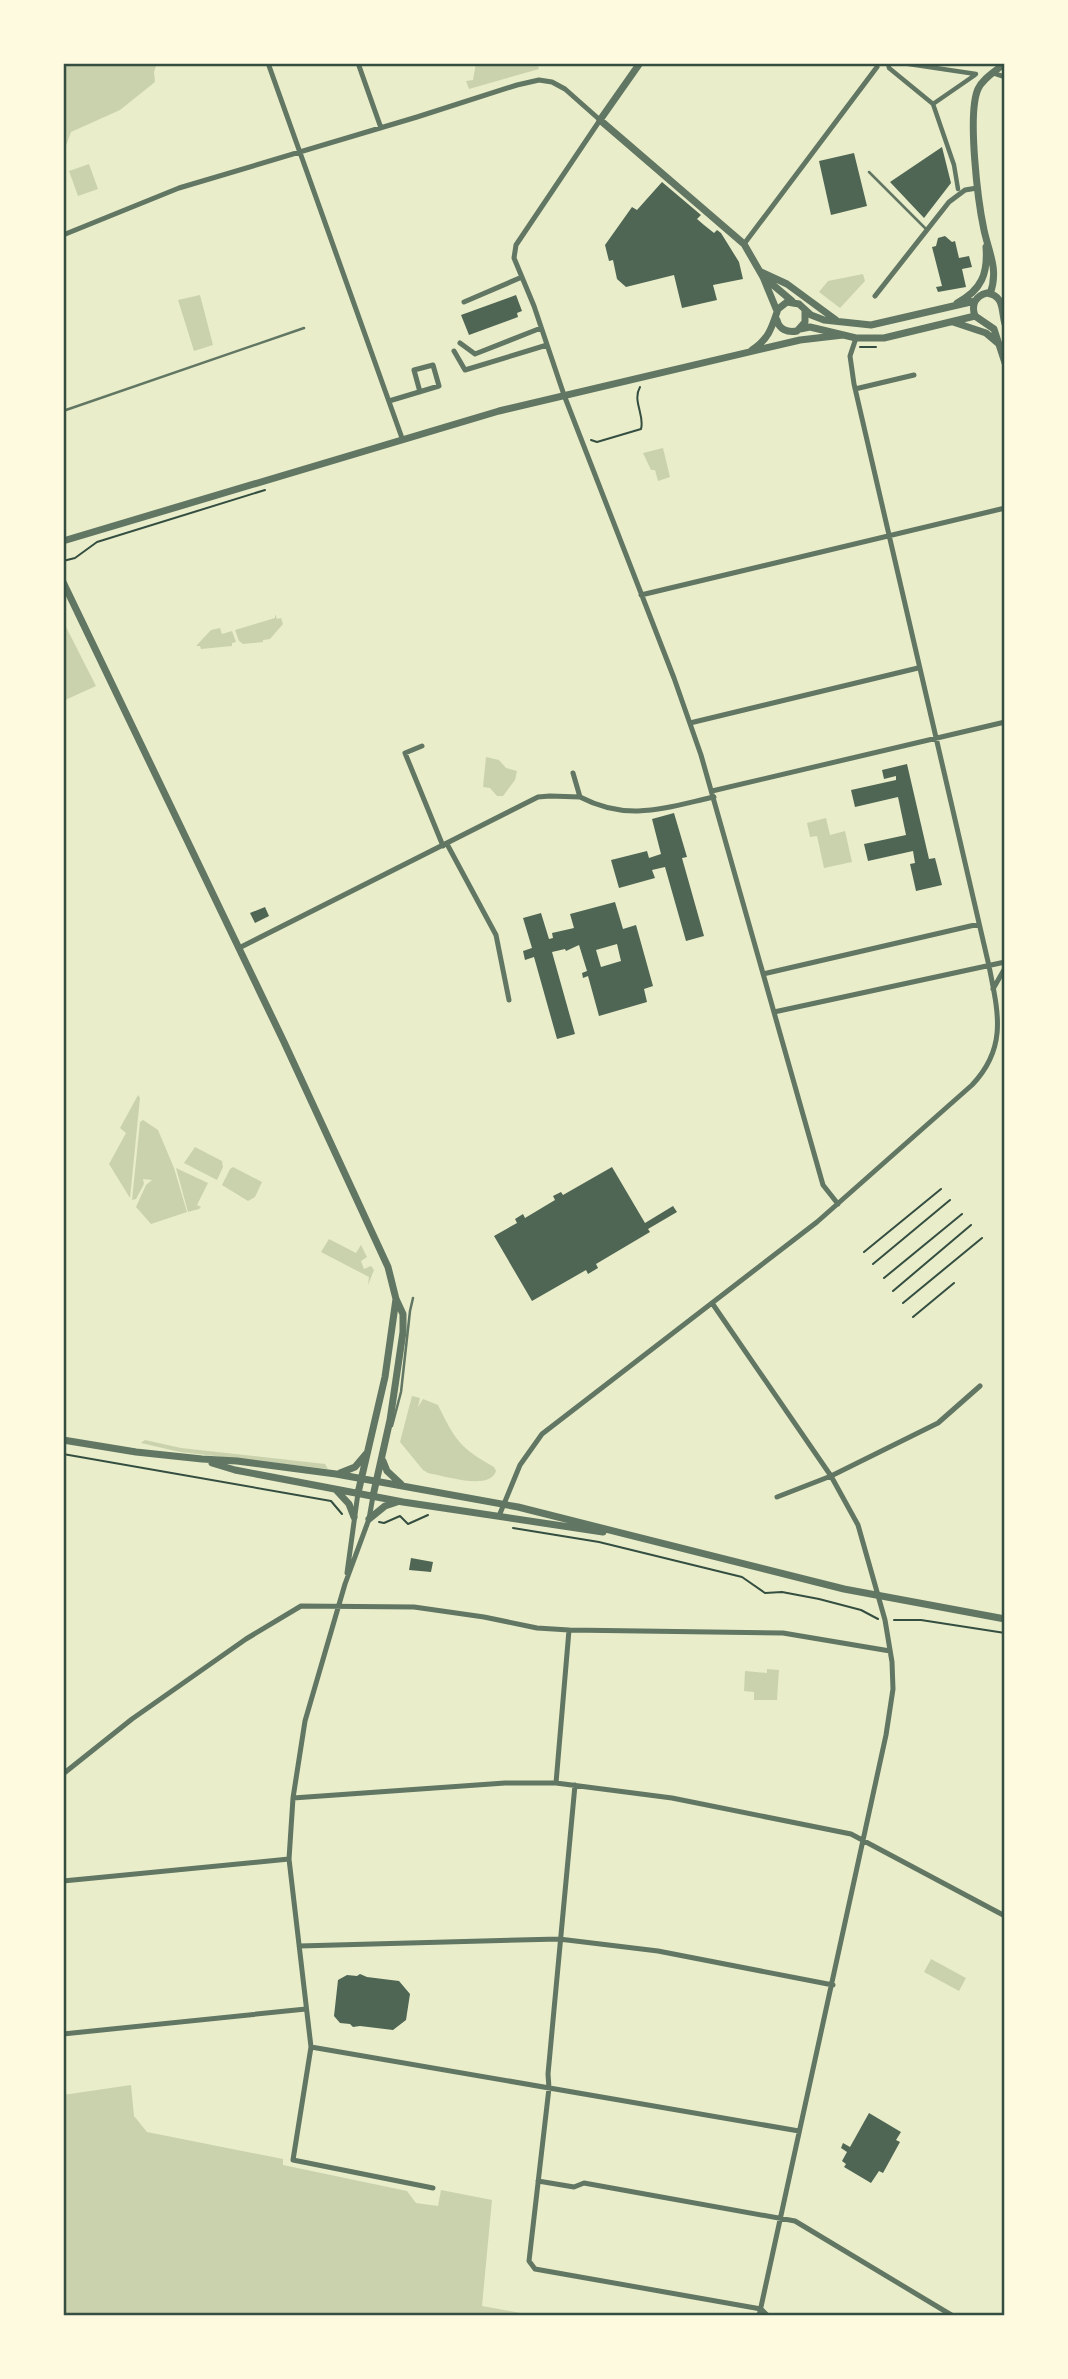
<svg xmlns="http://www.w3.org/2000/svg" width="1068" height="2379" font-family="Arial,sans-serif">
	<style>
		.green { fill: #cad2ad }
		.building { fill: #4f6655; fill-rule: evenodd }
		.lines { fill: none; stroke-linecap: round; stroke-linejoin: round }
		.path { stroke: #344e41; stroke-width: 2 }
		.service { stroke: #617663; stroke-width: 2.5 }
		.pedestrian { stroke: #617663; stroke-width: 4.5 }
		.minor { stroke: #617663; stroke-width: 5 }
		.tertiary { stroke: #617663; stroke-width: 7 }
		.neatline { fill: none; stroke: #344e41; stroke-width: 2.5 }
	</style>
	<rect width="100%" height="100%" fill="#e9edc9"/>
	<path class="green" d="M63,63H157L154,72L155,82L120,110L71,132L63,154Z
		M476,63H537L539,69L469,89L466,81L473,80Z
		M89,164L98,189L78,196L69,171Z
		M863,274L865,281L840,308L819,292L828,281Z
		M200,295L213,345L194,351L178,300Z
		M663,448L670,477L658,481L655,470H651L643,453Z
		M275,614L277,619L281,618L283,624L270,639L263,640V642L243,644L239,641L235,630L275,618Z
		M63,621L96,686L63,701Z
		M220,628L222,634L232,631L236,642L232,643V646L201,649L200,646H196L211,630Z
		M486,757L499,760L506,768L517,771L515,780L503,796H497L490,788L483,787Z
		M826,818L830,835L845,831L852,862L824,868L817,836L810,837L807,823Z
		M138,1095L140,1098L130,1198L109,1164L126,1133L120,1128Z
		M143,1120L158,1130L174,1168L187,1212L151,1224L136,1207L146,1185L152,1180L143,1179L144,1184L136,1199L132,1200L140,1122Z
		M195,1147L222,1161L223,1167L217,1180L184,1163Z
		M233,1167L262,1182L255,1197L248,1201L222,1185L230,1169Z
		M176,1168L208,1183L197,1205L201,1207L199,1209L188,1212Z
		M329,1239L356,1253L361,1245L367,1257L361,1261L364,1269L371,1266L374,1270L368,1285L369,1277L321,1252Z
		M412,1396L420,1398L418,1407L423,1399L438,1405C455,1440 460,1448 494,1467L496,1471C490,1491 445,1476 428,1473L423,1470L400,1442Z
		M145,1440L181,1448L325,1464L328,1469L180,1452L141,1443Z
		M767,1669L779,1670L777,1700H754V1692L744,1691L745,1671L767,1673Z
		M931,1959L966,1978L959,1991L924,1972Z
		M131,2085L134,2116L147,2132L283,2159V2165L407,2191L416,2203L438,2206L441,2190L492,2200L482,2306L537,2316H63V2095Z"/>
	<path class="building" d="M942,147L951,183L924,218L890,182Z
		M854,153L867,206L831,215L819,161Z
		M662,182L701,215L697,219L704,225L714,233L717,230L721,233L739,262L743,279L713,285L717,300L682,308L674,275L626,287L617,279L613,260L609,261L605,245L632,207L637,210Z
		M945,236L952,242L955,241L959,258L969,256L972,267L962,269L966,287L938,292L936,287L942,286L932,247L936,246L938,238Z
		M516,295L522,311L517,313L518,317L469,335L461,315Z
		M907,764L929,859L935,858L942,885L916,891L910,864L915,863L913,851L868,861L864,844L906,835L898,797L855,807L851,790L896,780V776L884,779L882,770Z
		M674,813L687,857L682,858L704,936L686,941L665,867L652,870L655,878L619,888L611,860L647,851L649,858L661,854L652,819Z
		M615,902L623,929L636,925L653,986L644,989L647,1002L599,1016L588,976L583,978L582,973L587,971L579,945L566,951L565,949L552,952L575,1034L557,1039L534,957L525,960L523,951L532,948L523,918L541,913L549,939L553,938L552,933L574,928L570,914ZM617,944L621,961L601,967L596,950Z
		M265,907L269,916L255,923L250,913Z
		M612,1167L645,1223L673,1206L677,1212L648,1229L650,1232L596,1264L598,1268L588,1274L586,1270L532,1301L494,1236L517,1223L515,1219L523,1214L525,1218L555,1200L553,1196L561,1192L563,1195Z
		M411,1558L433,1562L431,1572L409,1570Z
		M360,1974L367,1977L399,1981L410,1994L406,2020L393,2030L360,2026L353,2027L350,2024L340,2023L334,2016L338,1980L347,1975L357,1976Z
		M869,2113L901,2132L896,2140L900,2142L883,2173L879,2171L871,2183L844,2167L846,2164L842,2161L847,2152L841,2148L843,2143L850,2147Z"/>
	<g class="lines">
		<path class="path" d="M860,347H876
			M591,440L597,442L641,429C645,415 632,401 640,387
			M63,561L75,558L97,542L265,490
			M864,1252L941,1189
			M873,1264L950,1200
			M884,1278L962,1214
			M893,1291L971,1225
			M903,1303L982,1238
			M913,1317L954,1283
			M63,1454L331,1501L342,1514
			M379,1522L384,1523L400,1516L408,1524L428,1515
			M513,1528L599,1542L742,1577L765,1593L782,1592L819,1599L861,1610L878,1619
			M894,1620H921L1005,1633"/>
		<path class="service" d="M869,172L926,229
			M63,411L304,328
			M392,1426L401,1392L410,1311L413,1298"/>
		<path class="pedestrian" d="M888,63L889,68L933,104L954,165L958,189
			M902,63L976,74
			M933,104L975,75"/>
		<path class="minor" d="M268,63L402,438
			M358,63L381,128
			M993,73L1005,77
			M63,235L179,188L417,117L517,85L539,80L552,82L565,89L600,120L516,245L514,258L534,306L564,395L674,678L701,755L823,1185L838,1204
			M744,244L877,67
			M875,296L949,202L965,190L977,188
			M464,302L522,277
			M460,343L475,354L541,328
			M454,351L465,370L547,345
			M855,389L914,375
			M389,401L439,386L433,365L414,370L420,392
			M641,595L1005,508
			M690,723L918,668
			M422,746L405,753L443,846
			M712,791L1005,722
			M580,797C628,822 664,808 714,797
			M447,844L496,935L509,1000
			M239,948L538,797L550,796L580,797L573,773
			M763,974L979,924
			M993,989L1005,968
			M774,1012L1005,962
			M712,1303L831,1476L858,1525L885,1620L892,1662L893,1689L886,1735L759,2316
			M373,1496L369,1519L345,1584L305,1721L293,1798L289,1859L311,2047L293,2160L433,2188
			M777,1497L831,1476L938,1423L980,1386
			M499,1516L520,1465L542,1434L817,1222L972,1085C1008,1047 998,1012 989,966L854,384L850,356L856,338
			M347,1573L358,1493
			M63,1774L132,1719L246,1639L301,1606L414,1607L484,1617L537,1628L569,1630L783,1633L890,1651
			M556,1783L569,1630
			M575,1785L548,2074L549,2088L529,2261L535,2269L761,2309L768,2316
			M293,1798L505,1783H556L672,1798L851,1834L1005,1916
			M63,1881L289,1859
			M299,1946L559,1939L658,1951L833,1985
			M63,2034L306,2009
			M311,2047L799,2131
			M538,2181L574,2187L584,2183L795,2221L953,2316"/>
		<path class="tertiary" d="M640,63L600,120L744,244L763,277L777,311
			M761,272L787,284L836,320
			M766,279L792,301
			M990,294C999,270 989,253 984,230C978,202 967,114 978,89C983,78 996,71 1005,63
			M957,303C982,290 988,273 986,247
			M777,320C779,329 787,333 797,331L805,322V311
			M953,322L986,333L999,344
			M1005,324C1001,311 1005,296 987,293C975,296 971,305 975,316L994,329L1005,363
			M800,329L810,327L856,338H884L975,316
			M752,350C769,339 772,327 778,309L787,302L799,304L811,315L824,320L871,325L975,301
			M63,541L499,411L800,340L843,335
			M63,582L284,1042L388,1267L396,1299L403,1314V1332L390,1420L373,1496
			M63,1440L136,1452L202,1459L237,1461L336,1474L518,1507L844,1589L1005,1619
			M383,1461L387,1471L401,1484
			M212,1463L235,1470L403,1502L603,1532
			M340,1473L355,1467L366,1454
			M337,1491L349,1504L354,1517
			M358,1493L385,1377L396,1299
			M369,1519L385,1506L397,1502"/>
	</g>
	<rect width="1068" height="2379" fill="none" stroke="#fefae0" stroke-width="130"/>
	<rect x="65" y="65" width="938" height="2249" class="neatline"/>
</svg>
